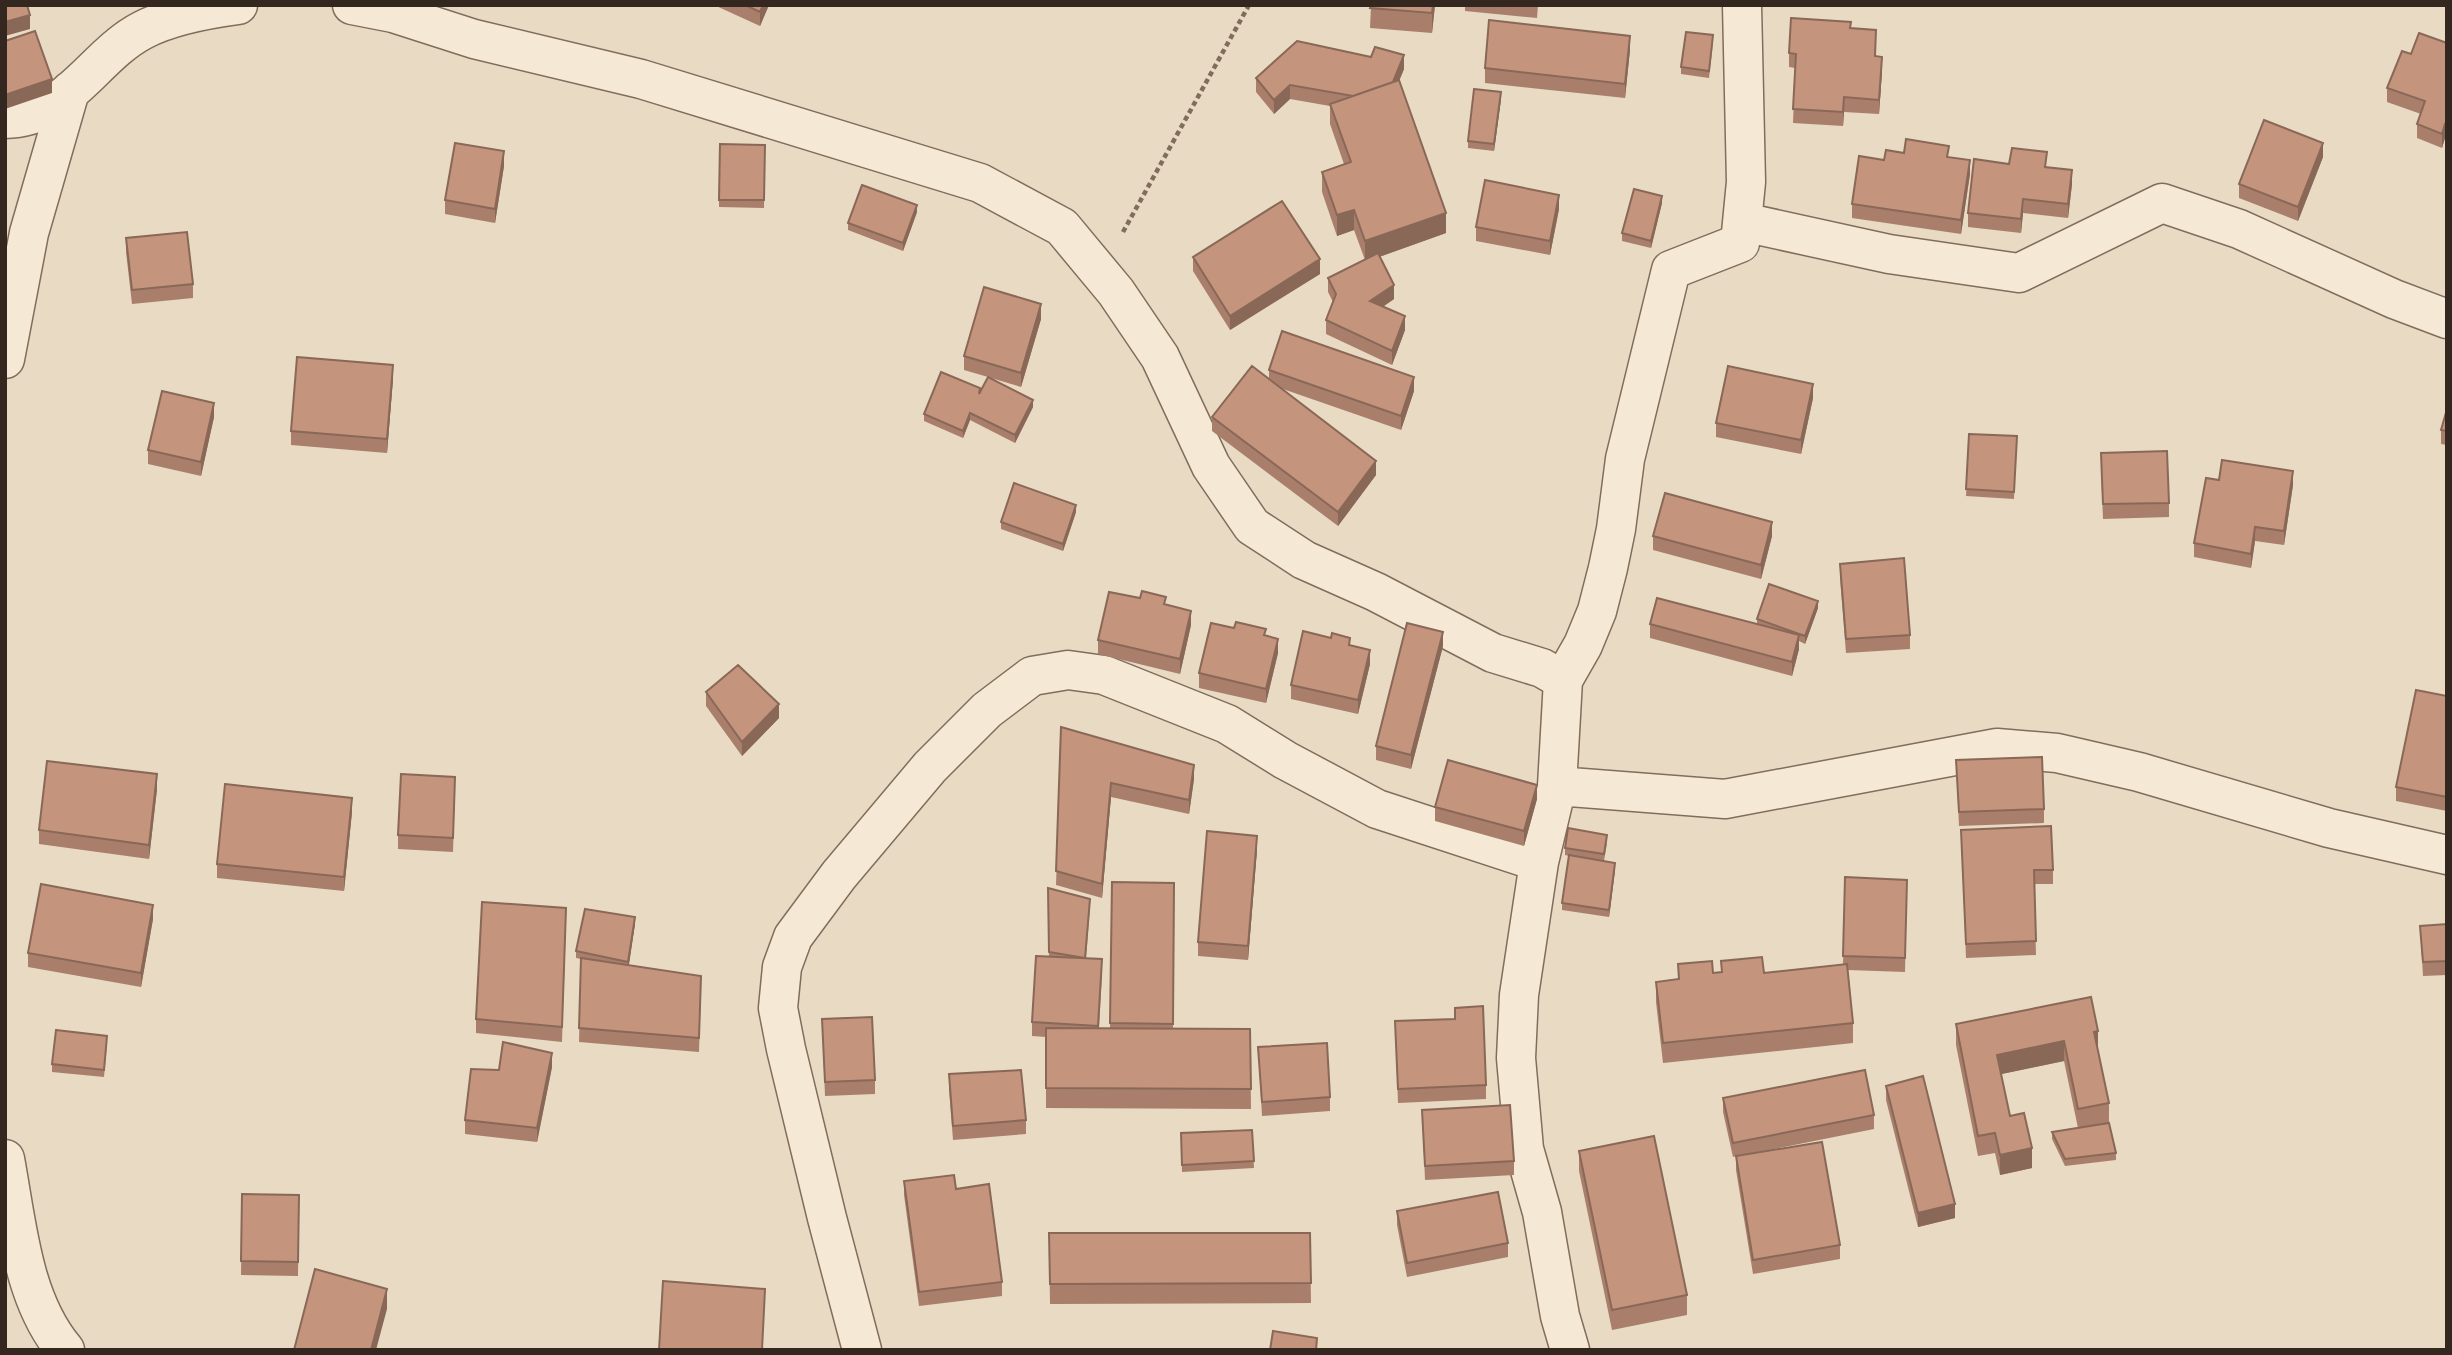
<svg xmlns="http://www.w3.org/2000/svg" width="2452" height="1355" font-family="Merriweather,serif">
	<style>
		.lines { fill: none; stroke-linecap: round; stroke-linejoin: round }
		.minor-casing { stroke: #826c5c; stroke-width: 41 }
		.path { stroke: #826c5c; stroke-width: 4.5; stroke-dasharray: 5 3.5; stroke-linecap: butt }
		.minor { stroke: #f5e9d6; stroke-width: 38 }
		.wall { fill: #a97f6c }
		.shaded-wall { fill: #896858 }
		.building { fill: #c4947d; stroke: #896858; stroke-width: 2 }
	</style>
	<rect width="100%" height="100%" fill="#e9dac4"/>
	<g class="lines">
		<g class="minor-casing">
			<path id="minor" d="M352,5L393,13L474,39L641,79L980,183L1062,227L1116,292L1160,357L1211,466L1252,526L1304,560L1376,592L1493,653L1542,668L1563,680
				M5,119C67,119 94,55 143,30C170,16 208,9 238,5
				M1743,222L1889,254L2019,273L2162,203L2239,229L2394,299L2447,319
				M5,359L29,233L70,91
				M1557,786L1725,799L1997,748L2057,753L2139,772L2329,828L2447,855
				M5,1159C17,1223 22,1299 65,1350
				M862,1350L827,1218L786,1049L778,1008L782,967L793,937L839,875L930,767L987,710L1032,676L1068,670L1104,675L1227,724L1285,760L1377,809L1539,862
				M1570,1350L1560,1316L1542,1212L1524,1149L1516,1058L1519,995L1539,862L1557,786L1563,680L1583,645L1597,611L1608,568L1616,529L1625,459L1671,270L1740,243L1746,182L1742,5"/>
		</g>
		<path class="path" d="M1123,232L1249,5"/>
		<use href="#minor" class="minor"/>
	</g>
	<path class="wall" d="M714,5H769L760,26Z
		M1371,5H1435L1432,33L1370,28Z
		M1465,5H1538L1537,18L1465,11Z
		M1713,42L1709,78L1681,74V67Z
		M2447,43V138H2445L2442,148L2417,138V124L2421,114L2387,102V88L2411,54Z
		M1876,44V56L1882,71L1879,114L1844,112L1843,126L1793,123L1795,68L1789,67V53Z
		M1630,50L1625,98L1485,83V68Z
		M1404,69L1399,81L1446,233L1379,257L1394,299L1383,307L1405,330L1392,365L1326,334V320L1333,302L1328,292V278L1365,260L1354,230L1337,236L1322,192V172L1344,164L1330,124V106L1290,99L1274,114L1256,92V78Z
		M1501,99L1494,151L1468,148V141Z
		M765,145L764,208L719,207V200Z
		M1904,153L1949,157L1970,174L1961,234L1852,218V204L1884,160Z
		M2323,157L2298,221L2239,198V184Z
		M2009,164L2047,167L2072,184L2068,218L2023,213L2021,233L1968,227V213Z
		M504,166L495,223L445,214V200Z
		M1662,203L1651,248L1622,241V233Z
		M1559,209L1550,255L1476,241V227Z
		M917,212L903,251L848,230V223Z
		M126,238L193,284V298L132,304L126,252Z
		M1193,257L1320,274L1230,330L1193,271Z
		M1041,319L1021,387L991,378L1033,407L1015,443L970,420L963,438L924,421V414L980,392L988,377L964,370V356Z
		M1269,370L1414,391L1401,430L1280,388L1376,475L1338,526L1212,431V417L1269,379Z
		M393,379L387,453L291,445V431Z
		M1813,398L1801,454L1716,437V423Z
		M2447,409V445L2441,444V430Z
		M214,417L201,476L148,464V450Z
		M1969,434L2017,436L2014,499L1966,496Z
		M2101,467L2169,503V517L2103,519Z
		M2219,480L2293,485L2284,545L2255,541L2251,568L2194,557V543Z
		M1076,512L1063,551L1001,529V522Z
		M1653,536H1772L1761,579L1653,550Z
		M1840,564L1910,635V649L1846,653L1840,578Z
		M1166,605L1191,625L1180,674L1098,654V640Z
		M1818,608L1805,644L1799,641V649L1792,676L1650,638V624H1757V619Z
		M1266,636L1278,653L1266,703L1199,688V673Z
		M1350,645L1370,664L1358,714L1291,699V685Z
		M1443,646L1411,769L1376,760V746Z
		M706,692L779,718L742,756L706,706Z
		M2447,696V811L2396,801V787Z
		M1061,727L1194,779L1189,814L1111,797L1102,898L1056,885Z
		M1956,760L2044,809V823L1959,826Z
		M157,789L149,859L39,844V830Z
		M455,791L453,852L398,849V835Z
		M1537,799L1524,846L1435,821V807Z
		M352,812L344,891L217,878V864Z
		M1961,830L2053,870V884H2034L2036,955L1966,958Z
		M1607,843L1604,861L1615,870L1609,917L1562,910V903L1569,856L1565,855V848Z
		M1257,850L1248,960L1198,956V942Z
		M1845,877L1907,880L1905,972L1848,970L1853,1023V1043L1663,1063L1656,1002V982L1678,979V964L1713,973L1721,972V961L1764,973L1843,965Z
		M1112,882L1174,883L1173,1029H1250L1251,1109L1046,1108V1037L1032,1036V1022L1049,957L1048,888L1090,906L1086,959L1102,973L1099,1029H1110Z
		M153,919L141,987L28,967V953Z
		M566,922L562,1042L476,1033V1019Z
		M635,924L629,965L701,990L699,1052L579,1042L581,959L576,958V951Z
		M2447,924V975L2423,976L2420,926Z
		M2091,997L2098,1051L2109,1103V1123L2116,1153V1160L2065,1166L2052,1139V1132L2078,1128L2064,1061L2001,1074L2010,1116L2032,1168L2000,1175L1995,1153L1978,1156L1956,1045V1024Z
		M822,1019L875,1080V1094L825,1096Z
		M1395,1021L1486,1085V1099L1398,1103Z
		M107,1044L104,1077L52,1072V1064Z
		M1258,1047L1330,1097V1111L1262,1116Z
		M552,1067L537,1142L465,1134V1120Z
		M949,1074L1026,1120V1134L953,1140L949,1089Z
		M1886,1086L1955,1218L1918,1227L1886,1100Z
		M1723,1098L1874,1115V1129L1744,1155L1840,1245V1259L1753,1274L1736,1170V1156L1733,1157L1723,1112Z
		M1422,1110L1514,1161V1175L1425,1180Z
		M1252,1130L1254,1168L1182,1172L1181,1133Z
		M1579,1151L1687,1295V1315L1612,1330L1579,1171Z
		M904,1181L956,1189L1002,1282V1296L919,1306L904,1195Z
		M242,1194L299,1195L298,1276L241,1275Z
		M1397,1211L1508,1243V1257L1407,1277L1397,1225Z
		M1049,1233H1310L1311,1303L1050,1304Z"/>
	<path class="shaded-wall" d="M763,5H769L760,26V12Z
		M1433,5H1435L1432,33V13Z
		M30,15V29L5,36V22Z
		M1630,36V50L1625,98V84Z
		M1404,55V69L1392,98L1355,110Z
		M1882,57V71L1879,114V100Z
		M52,79V93L5,109V95Z
		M1290,85V99L1274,114V100Z
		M1501,92V99L1494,151V144Z
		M1844,97V112L1843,126V112Z
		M2445,124V138L2442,148V134Z
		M2323,143V157L2298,221V207Z
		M504,151V166L495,223V209Z
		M1970,160V174L1961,234V220Z
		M2072,170V184L2068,218V204Z
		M1559,195V209L1550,255V241Z
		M1662,196V203L1651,248V241Z
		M2023,199V213L2021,233V219Z
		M917,205V212L903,251V243Z
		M1354,210V230L1337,236V215Z
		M1446,213V233L1365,262V241Z
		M1320,259V274L1230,330V316Z
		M1394,285V299L1370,315V301Z
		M1041,304V319L1021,387V373Z
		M1405,316V330L1392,365V351Z
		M393,365V379L387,453V439Z
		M1414,377V391L1401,430V416Z
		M1813,384V398L1801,454V440Z
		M1033,400V407L1015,443V435Z
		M214,403V417L201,476V462Z
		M970,413V420L963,438V431Z
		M1376,461V475L1338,526V512Z
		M2293,471V485L2284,545V531Z
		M1076,505V512L1063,551V544Z
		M1772,522V536L1761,579V565Z
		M2255,527V541L2251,568V554Z
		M1818,601V608L1805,644V636Z
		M1191,611V625L1180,674V659Z
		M1443,632V646L1411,769V755Z
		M1799,635V649L1792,676V662Z
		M1278,639V653L1266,703V689Z
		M1370,650V664L1358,714V700Z
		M779,704V718L742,756V742Z
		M1194,765V779L1189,814V800Z
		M157,774V789L149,859V845Z
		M1111,783V797L1102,898V884Z
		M1537,785V799L1524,846V831Z
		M352,798V812L344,891V877Z
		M1257,836V850L1248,960V946Z
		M1615,863V870L1609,917V910Z
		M153,905V919L141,987V973Z
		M635,917V924L628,969V962Z
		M2098,1031V1051L2094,1032Z
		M2064,1041V1061L1997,1075V1055Z
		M552,1053V1067L537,1142V1128Z
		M2032,1148V1168L2000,1175V1155Z
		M1955,1204V1218L1918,1227V1213Z
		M387,1289V1309L376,1350H371Z"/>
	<path class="building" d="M5,5H27L30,15L5,22Z
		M745,5H763L760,12Z
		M1371,5H1433L1432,13L1370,8Z
		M1791,18L1851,22L1850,28L1876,30L1875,56L1882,57L1879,100L1844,97L1843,112L1793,109L1796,54L1789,53Z
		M1489,20L1630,36L1625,84L1485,68Z
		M35,31L52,79L5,95V41Z
		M1686,32L1713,35L1709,71L1681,67Z
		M2419,33L2447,43V124H2445L2442,134L2417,124L2425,101L2387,88L2402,51L2411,54Z
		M1297,41L1371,57L1375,47L1404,55L1393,82L1353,96L1290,85L1274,100L1256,78Z
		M1399,80L1446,213L1365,241L1354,210L1337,215L1322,172L1351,162L1330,104Z
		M1474,89L1501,92L1494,144L1468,141Z
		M2264,120L2323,143L2298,207L2239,184Z
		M1906,139L1949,146L1947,157L1970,160L1961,220L1852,204L1859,156L1884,160L1886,150L1904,153Z
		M455,143L504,151L495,209L445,200Z
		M720,144L765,145L764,200H719Z
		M2012,148L2047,152L2045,167L2072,170L2068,204L2023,199L2021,219L1968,213L1974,159L2009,164Z
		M1485,180L1559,195L1550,241L1476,227Z
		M862,185L917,205L903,243L848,223Z
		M1634,189L1662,196L1651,241L1622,233Z
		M1282,201L1320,259L1230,316L1193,257Z
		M187,232L193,284L132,290L126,238Z
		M1378,253L1394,285L1370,301L1405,316L1392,351L1326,320L1336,294L1328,278Z
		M984,287L1041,304L1021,373L964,356Z
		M1282,331L1414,377L1401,416L1269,370Z
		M297,357L393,365L387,439L291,431Z
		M1252,366L1376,461L1338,512L1212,417Z
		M1728,366L1813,384L1801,440L1716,423Z
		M941,372L980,388L979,394L988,377L1033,400L1015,435L970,413L963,431L924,414Z
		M162,391L214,403L201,462L148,450Z
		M2447,409V431L2441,430Z
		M1969,434L2017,436L2014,492L1966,489Z
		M2167,451L2169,503L2103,504L2101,453Z
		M2222,460L2293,471L2284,531L2255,527L2251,554L2194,543L2206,478L2219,480Z
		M1014,483L1076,505L1063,544L1001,522Z
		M1665,493L1772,522L1761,565L1653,536Z
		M1904,558L1910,635L1846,639L1840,564Z
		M1769,584L1818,601L1805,636L1757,619Z
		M1142,591L1166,597L1164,604L1191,611L1180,659L1098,640L1109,592L1140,598Z
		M1657,598L1799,635L1792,662L1650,624Z
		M1236,622L1266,629L1264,635L1278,639L1266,689L1199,673L1211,623L1234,628Z
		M1407,623L1443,632L1411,755L1376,746Z
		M1303,631L1331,638L1332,633L1350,638L1349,645L1370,650L1358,700L1291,685Z
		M738,665L779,704L742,742L706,692Z
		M2416,690L2447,696V797L2396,787Z
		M1061,727L1194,765L1189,800L1111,783L1102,884L1056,871Z
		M2042,757L2044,809L1959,812L1956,760Z
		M1448,760L1537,785L1524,831L1435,807Z
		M47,761L157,774L149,845L39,830Z
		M401,774L455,777L453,838L398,835Z
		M225,784L352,798L344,877L217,864Z
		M2051,826L2053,870H2034L2036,941L1966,944L1961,830Z
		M1568,828L1607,835L1604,854L1565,848Z
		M1207,831L1257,836L1248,946L1198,942Z
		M1569,855L1615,863L1609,910L1562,903Z
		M1845,877L1907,880L1905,958L1843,956Z
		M1112,882L1174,883L1173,1024L1110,1023Z
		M41,884L153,905L141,973L28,953Z
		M1048,888L1090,899L1085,958L1049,952Z
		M482,902L566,908L562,1027L476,1019Z
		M585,909L635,917L628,962L576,951Z
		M2447,924V961L2423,962L2420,926Z
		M1036,956L1102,959L1098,1026L1032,1022Z
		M1762,957L1764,973L1847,964L1853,1023L1663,1043L1656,982L1679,979L1678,964L1712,961L1713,973L1722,972L1721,961Z
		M581,958L701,976L699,1038L579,1028Z
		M2091,997L2098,1031L2094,1032L2109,1103L2078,1109L2064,1041L1997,1055L2010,1116L2024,1113L2032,1148L2000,1155L1995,1133L1978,1136L1956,1024Z
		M1483,1006L1486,1085L1398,1089L1395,1021L1455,1019V1008Z
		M872,1017L875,1080L825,1082L822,1019Z
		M1046,1028L1250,1029L1251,1089L1046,1088Z
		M56,1030L107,1036L104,1070L52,1064Z
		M503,1042L552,1053L537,1128L465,1120L471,1069L499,1070Z
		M1327,1043L1330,1097L1262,1102L1258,1047Z
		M1021,1070L1026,1120L953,1126L949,1074Z
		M1865,1070L1874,1115L1733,1143L1723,1098Z
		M1923,1076L1955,1204L1918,1213L1886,1086Z
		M1510,1105L1514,1161L1425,1166L1422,1110Z
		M2109,1123L2116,1153L2065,1159L2052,1132Z
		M1252,1130L1254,1161L1182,1165L1181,1133Z
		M1654,1136L1687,1295L1612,1310L1579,1151Z
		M1822,1142L1840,1245L1753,1260L1736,1156Z
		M954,1175L956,1189L989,1184L1002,1282L919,1292L904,1181Z
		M1498,1192L1508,1243L1407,1263L1397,1211Z
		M242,1194L299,1195L298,1262L241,1261Z
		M1049,1233H1310L1311,1283L1050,1284Z
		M315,1269L387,1289L371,1350H294Z
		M663,1281L765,1289L762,1350H659Z
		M1273,1331L1317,1338L1316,1350H1270Z"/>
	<rect width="2452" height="1355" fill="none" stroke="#33271f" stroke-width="14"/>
</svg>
